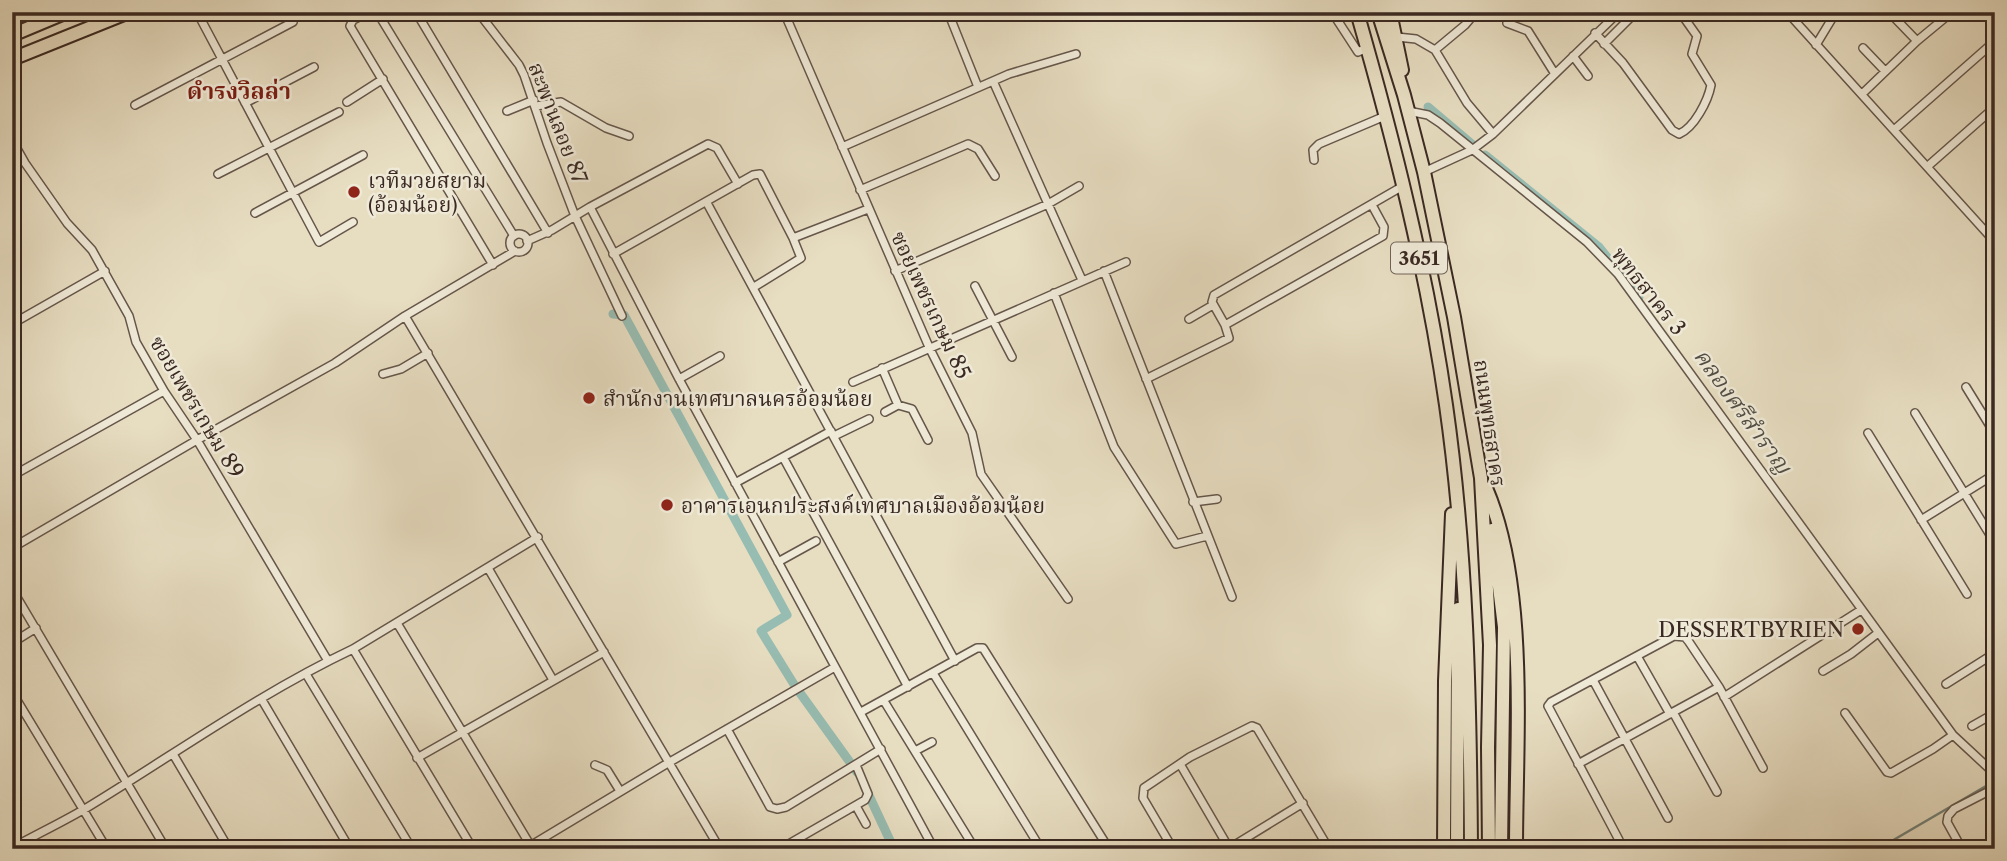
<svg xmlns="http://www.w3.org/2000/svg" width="2007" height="861" font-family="'Libre Caslon Text','Noto Serif Thai',serif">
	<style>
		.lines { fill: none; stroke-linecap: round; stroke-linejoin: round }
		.stream { stroke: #728178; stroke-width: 2.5 }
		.canal { stroke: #97bcb1; stroke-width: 9 }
		.street-casing { stroke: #65564a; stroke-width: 10 }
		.primary-casing { stroke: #3a2922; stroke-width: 16 }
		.street { stroke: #efe9d7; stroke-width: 7 }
		.primary { stroke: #e7ddc1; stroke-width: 12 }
		.poi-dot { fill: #8f2418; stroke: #efe9d7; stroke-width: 2.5 }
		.labels { text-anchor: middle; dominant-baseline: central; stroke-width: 5; stroke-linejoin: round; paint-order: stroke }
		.shield { fill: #efe9d7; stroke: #706358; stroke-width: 2 }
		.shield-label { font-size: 19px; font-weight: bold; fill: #3a2922 }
		.street-label { font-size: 21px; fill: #3a2922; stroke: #efe9d7 }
		.poi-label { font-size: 21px; fill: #3a2922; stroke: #efe9d7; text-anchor: start }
		.neighbourhood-label { font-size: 23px; font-weight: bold; fill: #7a1f14; stroke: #efe9d7 }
		.water-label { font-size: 23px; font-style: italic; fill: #514e46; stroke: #efe9d7 }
	</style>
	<rect width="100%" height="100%" fill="#e7ddc1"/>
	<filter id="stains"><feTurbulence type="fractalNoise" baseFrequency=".00286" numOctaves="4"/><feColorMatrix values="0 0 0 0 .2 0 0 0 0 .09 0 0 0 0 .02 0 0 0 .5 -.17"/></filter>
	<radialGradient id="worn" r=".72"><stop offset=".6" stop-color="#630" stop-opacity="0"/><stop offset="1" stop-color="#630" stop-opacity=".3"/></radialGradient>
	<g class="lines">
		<path class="stream" d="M1878,849L1986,786L1995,776"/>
		<path class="canal" d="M1428,107L1474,146
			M1485,155L1599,247L1639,297
			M613,314L624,315L787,615L761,631L795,686L857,772
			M865,787L894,849"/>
		<g class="street-casing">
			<path id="street" d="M29,12L35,25
				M197,12L319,242L353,222
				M369,12L353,20L350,26L493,265
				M377,12L514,236
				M416,12L548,233
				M478,12L519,65L524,75L547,143L575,216L622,316
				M784,12L929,347L972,433L981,474L1068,599
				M948,12L978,87
				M1332,12L1358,52L1367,48
				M1787,12L1995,242
				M1889,12L1917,41
				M1507,23L1528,31L1555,74
				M1595,33L1623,63L1672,130L1679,134C1694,128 1708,101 1711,85L1692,54L1697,36L1680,12
				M1397,37L1416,39L1435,50L1467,103L1493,134
				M1604,44L1636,12
				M1816,45L1836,12
				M1863,48L1885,71
				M1435,50L1465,25L1476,12
				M1573,56L1588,76
				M993,81L1082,280
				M1862,94L1917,41L1952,12
				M347,102L383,79
				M245,103L314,67
				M135,105L293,22
				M536,106L561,102L606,128L629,136
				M507,111L534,100
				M1408,111L1428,115L1440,123L1587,242L1618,274L1953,735L1995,774
				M1894,130L1995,41
				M12,140L25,163L67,223L92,250L129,316L136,342L164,391L197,440L328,661
				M842,147L1009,74L1076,54
				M1314,160L1313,150L1319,144L1385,116
				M1928,166L1995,107
				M1424,172L1472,150L1493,134L1619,12
				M218,174L339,112
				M860,190L968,144L978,149L995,176
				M707,203L955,661
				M590,207L679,379L934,849
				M255,213L363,155
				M510 243a9 9 0 1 1 18 0a9 9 0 1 1-18 0Z
				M793,238L868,209
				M527,241L552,230L590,207L708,144L717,148L738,184
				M613,254L753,175L760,174L793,238L801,258L754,287
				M895,271L1048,204L1079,186
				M1104,271L1232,597
				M975,286L1012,357
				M1054,293L1114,447L1176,544L1207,536
				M405,316L720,849
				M1189,319L1213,305
				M12,324L105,271
				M1225,325L1383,236L1384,227L1372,205
				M882,368L898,405
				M383,374L401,369L428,353
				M679,379L720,356
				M1146,379L1229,338L1225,325L1212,302L1214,295L1403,186
				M853,382L1126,262
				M1966,387L1995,434
				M885,412L898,405L912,409L928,440
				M1915,413L1995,543
				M831,431L783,457L908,687
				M1868,433L1967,594
				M834,436L869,419
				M12,476L164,391
				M735,483L783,457
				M1193,502L1217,499
				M1921,520L1995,474
				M12,548L197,440L335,363L405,316L515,251
				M778,562L816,541
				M488,568L553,680
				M12,589L166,849
				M397,623L532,848
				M12,643L36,628
				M353,649L473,849
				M1637,656L1670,714
				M1823,671L1851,654L1878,633
				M933,673L1041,849
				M306,674L412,849
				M1593,680L1668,818
				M1946,684L1995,653
				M12,692L107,849
				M1724,697L1861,610
				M262,700L350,849
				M884,701L975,849
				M861,712L977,648H983L1109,849
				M1673,712L1717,792
				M1845,713L1887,772L1891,773L1933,749L1953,735
				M1972,726L1995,713
				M727,729L770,807L777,809L786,807L881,749
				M915,751L932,742
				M173,754L229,849
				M417,758L604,652
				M1180,764L1229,848
				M1578,764L1719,687
				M595,765L607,770L620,791
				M856,806L866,824
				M1619,840L1548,706L1551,702L1674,636L1685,637L1689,642L1719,687L1763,768
				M12,848C37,834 63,822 88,807C175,754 260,693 353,649L538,537
				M525,849L668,763L835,667
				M780,849L865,800L868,794L856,765
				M1173,849L1143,798L1144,788L1190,757L1252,726L1257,728L1329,849
				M1228,849L1303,803
				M1962,849L1947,822L1948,816L1954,809L1995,788"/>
		</g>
		<g class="primary-casing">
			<path id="primary" d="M1357,12C1394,141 1427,272 1446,405C1467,552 1470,700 1471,849
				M1378,12L1404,95L1424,172L1454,317L1481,478L1490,645L1488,747L1489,849
				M1390,12L1402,70
				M12,35L67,12
				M12,59L129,12
				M1486,488C1529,588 1516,741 1516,849
				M1492,530L1504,627L1501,849
				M1444,849L1445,681L1452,514
				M1457,849L1458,609"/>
		</g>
		<use href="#street" class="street"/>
		<use href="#primary" class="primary"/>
	</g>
	<g class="poi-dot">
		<circle cx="354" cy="192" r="7"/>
		<circle cx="589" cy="398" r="7"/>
		<circle cx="667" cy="505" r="7"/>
		<circle cx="1858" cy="629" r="7"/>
	</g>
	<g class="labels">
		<rect class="shield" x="1391" y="242.5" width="56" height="31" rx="5"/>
		<g class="shield-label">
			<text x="1419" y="258">3651</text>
		</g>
		<g class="street-label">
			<text transform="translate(558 123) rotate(69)">สะพานลอย 87</text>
			<text transform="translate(1649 291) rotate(52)">พุทธสาคร 3</text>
			<text transform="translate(931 305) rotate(65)">ซอยเพชรเกษม 85</text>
			<text transform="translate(197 407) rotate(59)">ซอยเพชรเกษม 89</text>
			<text transform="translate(1490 423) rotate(82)">ถนนพุทธสาคร</text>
		</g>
		<g class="poi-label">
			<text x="368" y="180">เวทีมวยสยาม<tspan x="368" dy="24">(อ้อมน้อย)</tspan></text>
			<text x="603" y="398">สำนักงานเทศบาลนครอ้อมน้อย</text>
			<text x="681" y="505">อาคารเอนกประสงค์เทศบาลเมืองอ้อมน้อย</text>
			<text x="1844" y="629" text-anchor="end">DESSERTBYRIEN</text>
		</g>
		<g class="neighbourhood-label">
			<text x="239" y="91">ดำรงวิลล่า</text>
		</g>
		<g class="water-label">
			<text transform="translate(1743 411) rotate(54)">คลองศรีสำราญ</text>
		</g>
	</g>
	<rect width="2007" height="861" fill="none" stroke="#e7ddc1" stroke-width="42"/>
	<rect x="14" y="14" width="1979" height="833" fill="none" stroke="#3a2922" stroke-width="3.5"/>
	<rect x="21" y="21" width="1965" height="819" fill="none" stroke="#3a2922" stroke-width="2"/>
	<rect width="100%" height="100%" filter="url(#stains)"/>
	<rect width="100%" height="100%" fill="url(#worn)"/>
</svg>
